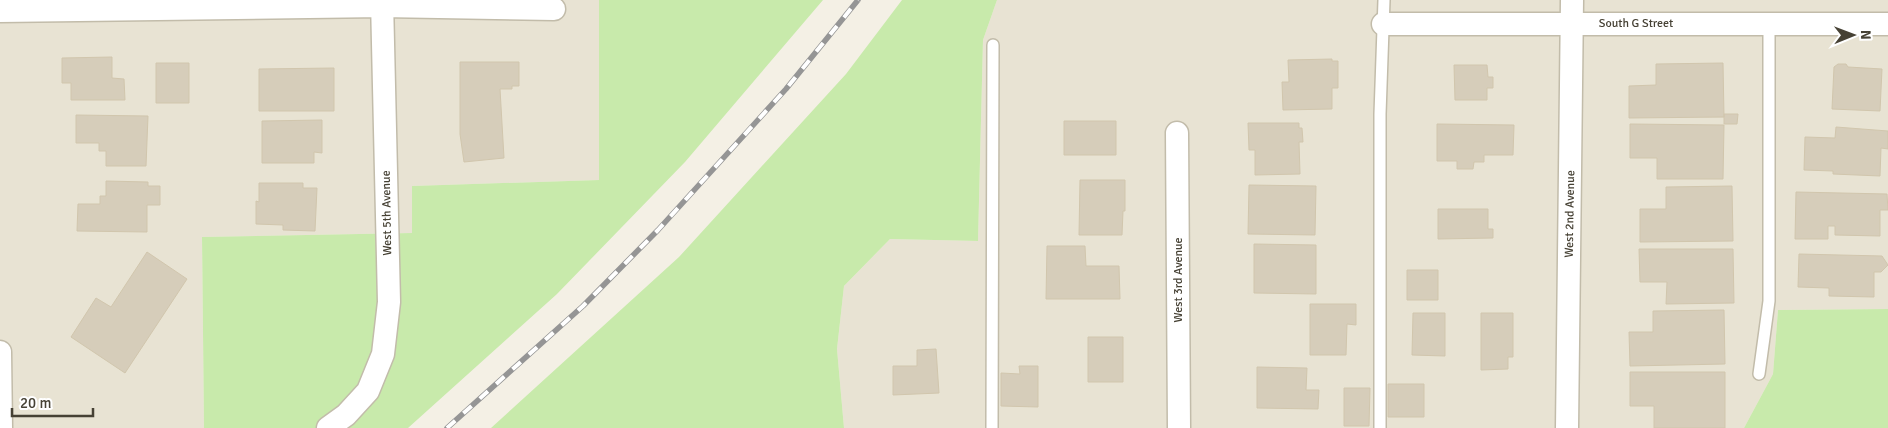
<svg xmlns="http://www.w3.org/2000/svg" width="1888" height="428" font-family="Signika,sans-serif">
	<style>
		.residential { fill: #e8e3d3 }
		.green { fill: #c8eaab }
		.building { fill: #d6cdba; stroke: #d1c6ad }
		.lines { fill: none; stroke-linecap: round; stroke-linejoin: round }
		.service-casing { stroke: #c2bcaa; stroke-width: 14 }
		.minor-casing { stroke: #c2bcaa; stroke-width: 25 }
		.service { stroke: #fff; stroke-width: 11 }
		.minor { stroke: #fff; stroke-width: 22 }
		.rail-casing { stroke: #959595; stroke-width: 5.5 }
		.rail { stroke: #fff; stroke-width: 4; stroke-dasharray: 11; stroke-linecap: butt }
		.labels { text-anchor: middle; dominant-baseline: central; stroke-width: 4; stroke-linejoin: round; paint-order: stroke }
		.street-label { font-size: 12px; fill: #464134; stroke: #fff }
	</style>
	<rect width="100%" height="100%" fill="#f4f0e5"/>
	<path class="residential" d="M0,0H599L600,180L412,186V233L202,237L204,428H0Z
		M997,0H1888V309L1778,310L1773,374L1744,428H844L837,349L844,286L890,239L978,241L983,40Z"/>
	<path class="green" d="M599,0H823L685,162L557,294L408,428H204L202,237L412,233V186L599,180Z
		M902,0H997L983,40L978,241L890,239L844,286L837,349L844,428H491L679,257L846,74Z
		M1888,309V428H1744L1773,374L1778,310Z"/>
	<path class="building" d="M112,57V78L124,79L125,100H71V83H62V58Z
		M1332,59V61H1338V88H1332V109L1283,110L1282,82H1289L1288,60Z
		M460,62H519V86H512V89H500L504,158L464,162L460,134Z
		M156,63H189V103H156Z
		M1723,63L1724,117L1629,118V86L1656,85V64Z
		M1838,64H1846L1848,67L1882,69L1880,111L1832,109L1834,67Z
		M1454,65H1487L1488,77H1493V88H1487V100H1455Z
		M334,68V111H259V69Z
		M1724,114H1738L1737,124H1724Z
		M76,115L148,116L146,166H106V151H99V143H76Z
		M322,120V153L314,152V163H262V121Z
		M1064,121H1116V155H1064Z
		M1248,123H1299V128H1302L1303,142H1299L1300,174L1255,175V150H1249Z
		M1437,124L1514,125L1513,155H1484V162H1474L1473,169H1457V161H1437Z
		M1630,124L1724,125L1723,179H1657V158H1630Z
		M1836,127L1888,131V149L1881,148L1880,176L1833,174V171L1804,170L1805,137L1835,138Z
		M1080,180H1125V211H1123L1122,235H1079Z
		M106,181L148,182V186H160V205H147V232L77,231L78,204H100V196H106Z
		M259,183H303V188H317L315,231L283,230V225L256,224V201L259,202Z
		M1249,185L1316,186L1315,235L1248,234Z
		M1732,186L1733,241L1640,242V209H1666V187Z
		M1796,192L1887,194L1888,210H1880V236L1835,235V226H1828V239H1795Z
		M1438,209H1488V229H1493V238L1438,239Z
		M1254,244L1316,245V294L1254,293Z
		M1047,246H1085L1086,266H1119L1120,299H1046Z
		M1639,249H1733L1734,303L1666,304L1667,282H1640Z
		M147,252L187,279L125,373L71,337L96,298L111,307Z
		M1799,254L1882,256L1888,265L1881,272H1874V297L1829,296V288L1798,287Z
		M1407,270H1438V300H1407Z
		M1310,304H1356V325L1347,324L1346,355H1310Z
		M1724,310L1725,364L1630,366L1629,332H1653V311Z
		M1413,313H1445V356L1412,355Z
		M1481,313H1513V357H1508V369L1481,370Z
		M1088,337H1123V382H1088Z
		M936,349L939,393L893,395V366H917V350Z
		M1019,366H1038V407L1001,406V373L1020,374Z
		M1257,367L1307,368L1306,390H1319L1318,409L1257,408Z
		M1630,372H1725V428H1654V406H1630Z
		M1388,384H1424V417H1388Z
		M1344,388H1370L1369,426H1344Z"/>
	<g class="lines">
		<g class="service-casing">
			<path id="service" d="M1759,374L1769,301V24
				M992,428L993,45
				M1380,428V114L1384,0"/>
		</g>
		<g class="minor-casing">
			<path id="minor" d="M0,11L382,6L554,9
				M1383,24H1888
				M1177,133L1179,428
				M0,352L1,428
				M328,428L346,415L368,391L383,354L389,302L382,0
				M1567,428L1572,0"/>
		</g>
		<use href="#service" class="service"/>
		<use href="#minor" class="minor"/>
		<g class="rail-casing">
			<path id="rail" d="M447,428L583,306L658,230L786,89L858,0"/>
		</g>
		<use href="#rail" class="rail"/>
	</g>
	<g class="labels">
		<g class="street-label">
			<text x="1636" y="23">South G Street</text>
			<text transform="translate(387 213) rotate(-91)">West 5th Avenue</text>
			<text transform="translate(1570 214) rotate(-89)">West 2nd Avenue</text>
			<text transform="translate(1178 280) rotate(-90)">West 3rd Avenue</text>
		</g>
	</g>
	<g transform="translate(1853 35) rotate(89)" stroke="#ffffff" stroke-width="4" paint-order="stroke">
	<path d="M0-4L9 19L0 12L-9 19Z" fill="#464134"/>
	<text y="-8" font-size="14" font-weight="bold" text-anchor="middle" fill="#464134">N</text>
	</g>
	<path d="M12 408v8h81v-8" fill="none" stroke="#464134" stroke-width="2.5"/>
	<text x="20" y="408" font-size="15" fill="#464134" stroke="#ffffff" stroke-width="4" paint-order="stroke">20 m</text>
</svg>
